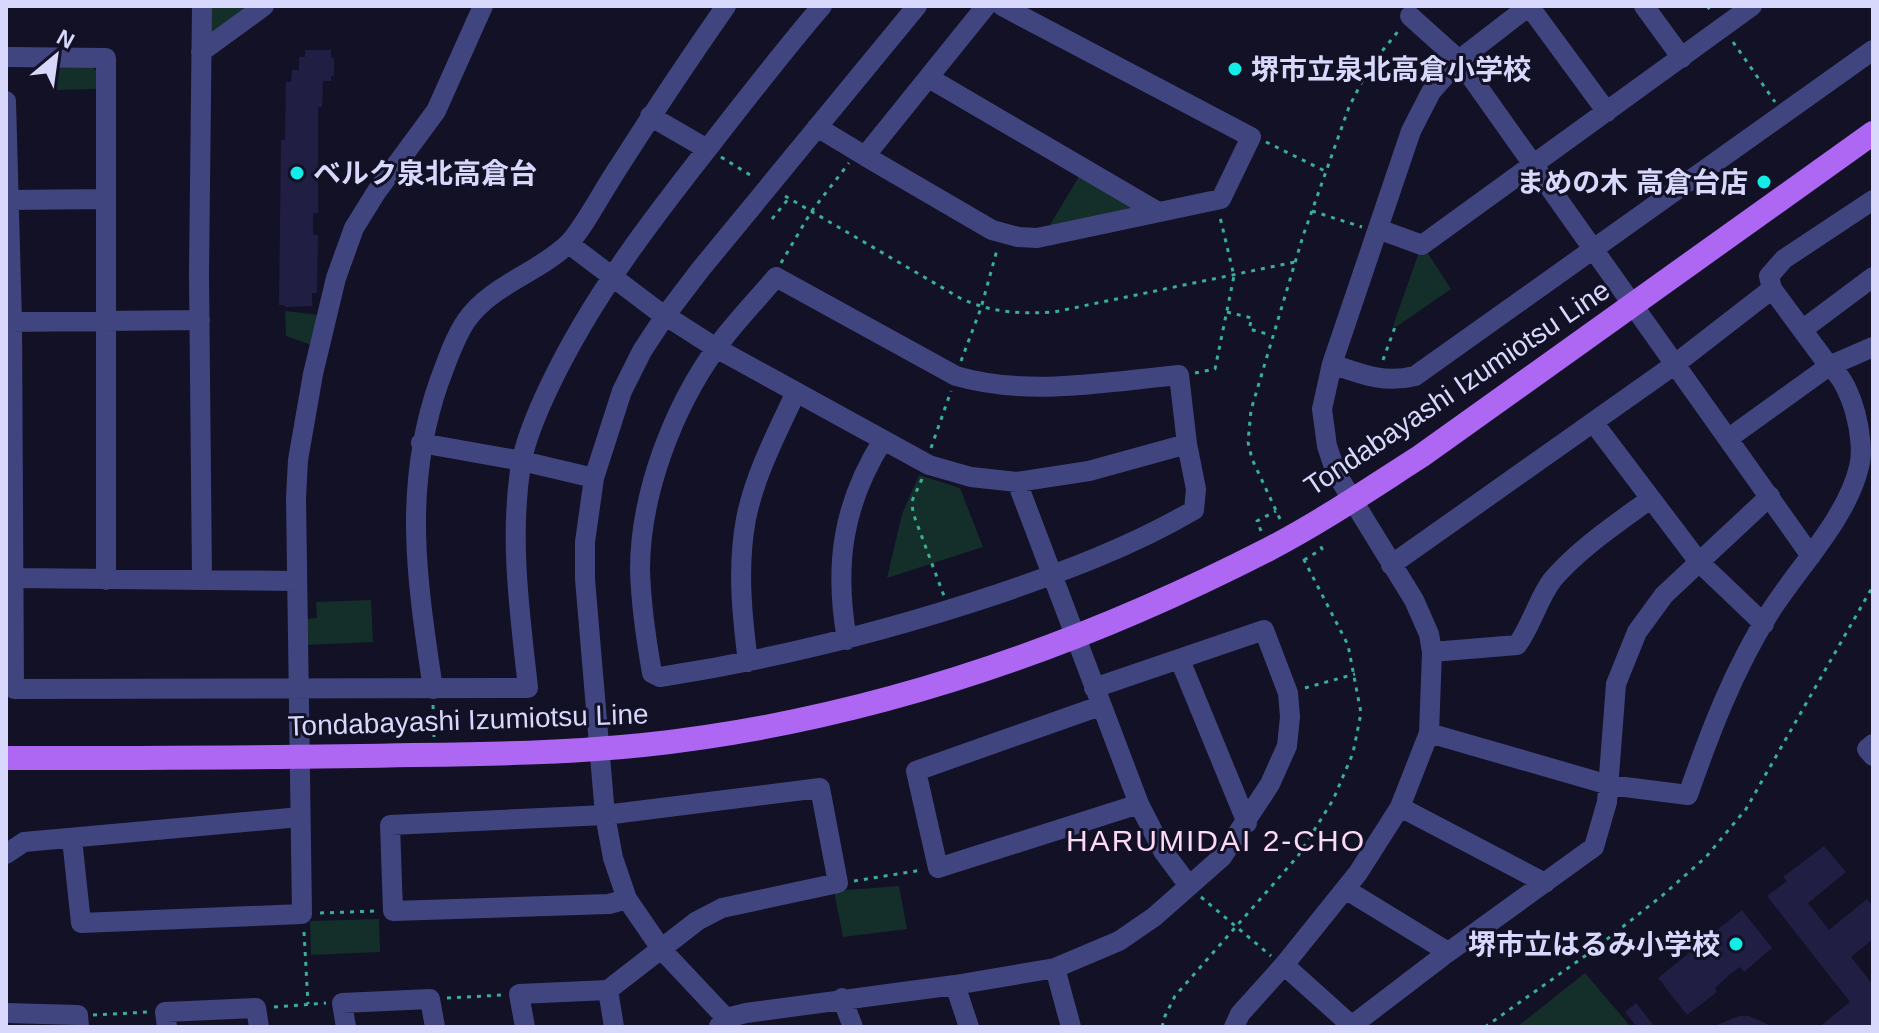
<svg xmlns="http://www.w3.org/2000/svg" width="1879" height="1033" font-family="Arial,'Noto Sans JP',sans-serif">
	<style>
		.green { fill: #142e2a }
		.building { fill: #211e44 }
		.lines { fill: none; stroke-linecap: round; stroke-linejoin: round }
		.path { stroke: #39ae99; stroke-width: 3; stroke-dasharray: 4 6; stroke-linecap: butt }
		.minor { stroke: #404580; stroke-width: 20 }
		.major { stroke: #ae67f3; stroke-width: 24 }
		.poi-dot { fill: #13ede8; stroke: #121125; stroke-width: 3 }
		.labels { text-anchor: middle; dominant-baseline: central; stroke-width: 6; stroke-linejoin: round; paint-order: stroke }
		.poi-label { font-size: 28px; font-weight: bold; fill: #d7d8fc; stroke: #121125; text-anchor: start }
		.street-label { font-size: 28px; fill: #d7d8fc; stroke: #121125 }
		.neighbourhood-label { font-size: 30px; letter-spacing: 2px; fill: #fcd9f4; stroke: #121125 }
	</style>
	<rect width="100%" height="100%" fill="#121125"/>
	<path class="green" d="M207,6H250L216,32L210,33Z
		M55,66H91L97,71L98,89L56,90Z
		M1080,175L1135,207L1048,228Z
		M1419,252H1427L1451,289L1396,327L1393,326Z
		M285,311L319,315L314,346L286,336Z
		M919,475L960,488L983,547L887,578L902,514Z
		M371,600L373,642L305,645L304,619L317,618L316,602Z
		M899,886L907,929L843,937L834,891Z
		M379,919L380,952L311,955L310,921Z
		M1585,973L1631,1027H1517Z"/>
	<path class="building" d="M305,50H331V58H334V76H331V81H323L322,107H318V213H313V235H318L317,293H312V306L285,307V305H279L281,140H285L286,82H291L292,70H299V57H305Z
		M1824,846L1846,872L1808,903L1829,930L1867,899L1873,906V939L1851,957L1873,985V1027H1819L1850,1002L1767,896L1787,881L1783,877Z
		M1742,910L1772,948L1744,972L1740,967L1730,974L1715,988L1717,992L1687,1015L1658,978Z
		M1636,1003L1655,1027H1637L1625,1012Z
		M1739,1016H1749L1774,1027H1712Z"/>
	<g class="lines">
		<path class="path" d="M1707,6L1713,13
			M1733,42L1775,102
			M1266,142L1327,172
			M721,157L755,178
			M785,196L960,298C992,313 1020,314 1054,312L1295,262
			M1312,211L1362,227
			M772,219L789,198
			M781,263L811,212L849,163
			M1227,312L1252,318L1249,329L1271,335
			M1383,360L1395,327
			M961,361L981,308L997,250
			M1195,373L1215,369L1234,276L1220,217
			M931,448L951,391
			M922,479L912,501L913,513L944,596
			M1280,519L1252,459L1248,442L1251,410L1303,236L1349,107L1370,66L1400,29
			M1261,531L1257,521L1276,511
			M1304,560L1322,549L1319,543
			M1305,688L1355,674
			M433,705L434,737
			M854,881L922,870
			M1201,897L1271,956
			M320,913L376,911
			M304,932L308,1004
			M447,998L503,995
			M274,1007L326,1003
			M93,1015L149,1012
			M1162,1027L1165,1016L1175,996L1298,856L1333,800L1353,753L1361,713L1348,645L1301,554
			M1485,1027L1592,951L1663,895L1706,857L1746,809L1873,586"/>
		<path class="minor" d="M986,6L865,156L992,230L1018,237L1037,238L1221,199L1251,137L1002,6
			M1529,6L1607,112
			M1644,6L1682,58
			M1410,16L1459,60L1811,556
			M201,52L264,6
			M6,57L106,58V580
			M929,78L1158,212
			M6,101L12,322L14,689L528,688C520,614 509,539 521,464C526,437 538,410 550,385C592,297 652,219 712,143C748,97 784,50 822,6
			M650,116L707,149
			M817,127L865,156
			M8,200L106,199
			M1378,229L1422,245L1752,6
			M569,244L655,309L716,348L929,465L971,477L1017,482L1089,471L1187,444
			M776,277L956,376C1029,397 1105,382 1179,375L1187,444L1196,489L1194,510C1133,546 1065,571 998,594C887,631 776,659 660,677L652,673C646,639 641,605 640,570C640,494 673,408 717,347C734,323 757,300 776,277Z
			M1772,289L1769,276L1784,259L1873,200
			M6,322L200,320
			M1802,330L1873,277
			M1332,364C1361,374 1384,384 1415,376L1873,50
			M1593,422L1699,562L1764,624
			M1729,438L1829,366L1873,347
			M421,443L522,461L594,478
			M1017,482L1139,804L1163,851L1189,886
			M1391,565L1674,365L1772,289L1829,366C1852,382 1866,441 1859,467C1847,518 1798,568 1770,612C1734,669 1710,732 1688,795L1609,785L1429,733
			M15,578L297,581
			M202,580L199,274L202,6
			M847,640C834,566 842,505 883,440
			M1432,652L1517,645C1532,625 1538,598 1553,579C1580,548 1616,524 1649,500
			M1180,660L1247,823
			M748,662C742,615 737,567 746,519C755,474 777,433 796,392
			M433,689C417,581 402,488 439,382C447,361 454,339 466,321C491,285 538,273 568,244C582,231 605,187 618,168C653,113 689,59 726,6
			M1100,706L916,771L938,868L1139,804
			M1873,744L1867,749L1873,756
			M1400,807L1545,883
			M72,839L81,923L302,914L296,498L298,460L313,374L336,278L354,228L377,191L436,111L483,6
			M6,854L24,842L300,817
			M1345,889L1448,952
			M1284,965L1352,1026
			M1055,968L1071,1027
			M955,985L969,1027
			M608,990L614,1027
			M842,998L853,1027
			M6,1013L78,1015L79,1027
			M719,1026L726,1018L746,1013L955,985L1055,968L1119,941L1154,917L1222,857L1270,784L1287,746L1290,717L1288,693L1264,630L1094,688
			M167,1027L165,1012L256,1008L259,1027
			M346,1027L342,1003L430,999L435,1027
			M525,1027L519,994L608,990L697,921L722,908L838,883L820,788L605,815L390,825L393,911L609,904L627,899
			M731,1027L726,1018L662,950L627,899L613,858L605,815L585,579V542L594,478L622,391L642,351L665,316L700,270L917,6
			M1234,1027L1240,1014L1284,965L1358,873L1400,807L1429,733L1432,652L1429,634L1414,600L1336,473L1327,446L1322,409L1332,364L1411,131L1431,92L1459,60L1529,6
			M1350,1027L1443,956L1594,847L1607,802L1616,684L1637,632L1664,595L1770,496"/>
		<path class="major" d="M6,758C142,758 278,758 414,755C490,754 567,753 643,745C861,722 1074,649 1269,549C1321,522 1371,488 1421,456L1873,133"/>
	</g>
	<g class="poi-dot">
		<circle cx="1235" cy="69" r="8"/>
		<circle cx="297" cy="173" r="8"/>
		<circle cx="1764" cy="182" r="8"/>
		<circle cx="1736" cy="944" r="8"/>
	</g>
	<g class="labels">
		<g class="poi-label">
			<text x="1251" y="69">堺市立泉北高倉小学校</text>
			<text x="313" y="173">ベルク泉北高倉台</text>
			<text x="1748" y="182" text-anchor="end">まめの木 高倉台店</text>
			<text x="1720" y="944" text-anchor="end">堺市立はるみ小学校</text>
		</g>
		<g class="street-label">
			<text transform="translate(1457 388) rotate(-34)">Tondabayashi Izumiotsu Line</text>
			<text transform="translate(468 720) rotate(-2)">Tondabayashi Izumiotsu Line</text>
		</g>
		<g class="neighbourhood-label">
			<text x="1216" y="840">HARUMIDAI 2-CHO</text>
		</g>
	</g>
	<rect width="1879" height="1033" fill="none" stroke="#d7d8fc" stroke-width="16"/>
	<g transform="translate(56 56) rotate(29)" stroke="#121125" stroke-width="6" paint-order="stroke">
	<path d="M0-6L14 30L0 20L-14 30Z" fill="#d7d8fc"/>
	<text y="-12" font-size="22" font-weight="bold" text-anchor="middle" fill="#d7d8fc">N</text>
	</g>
</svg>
